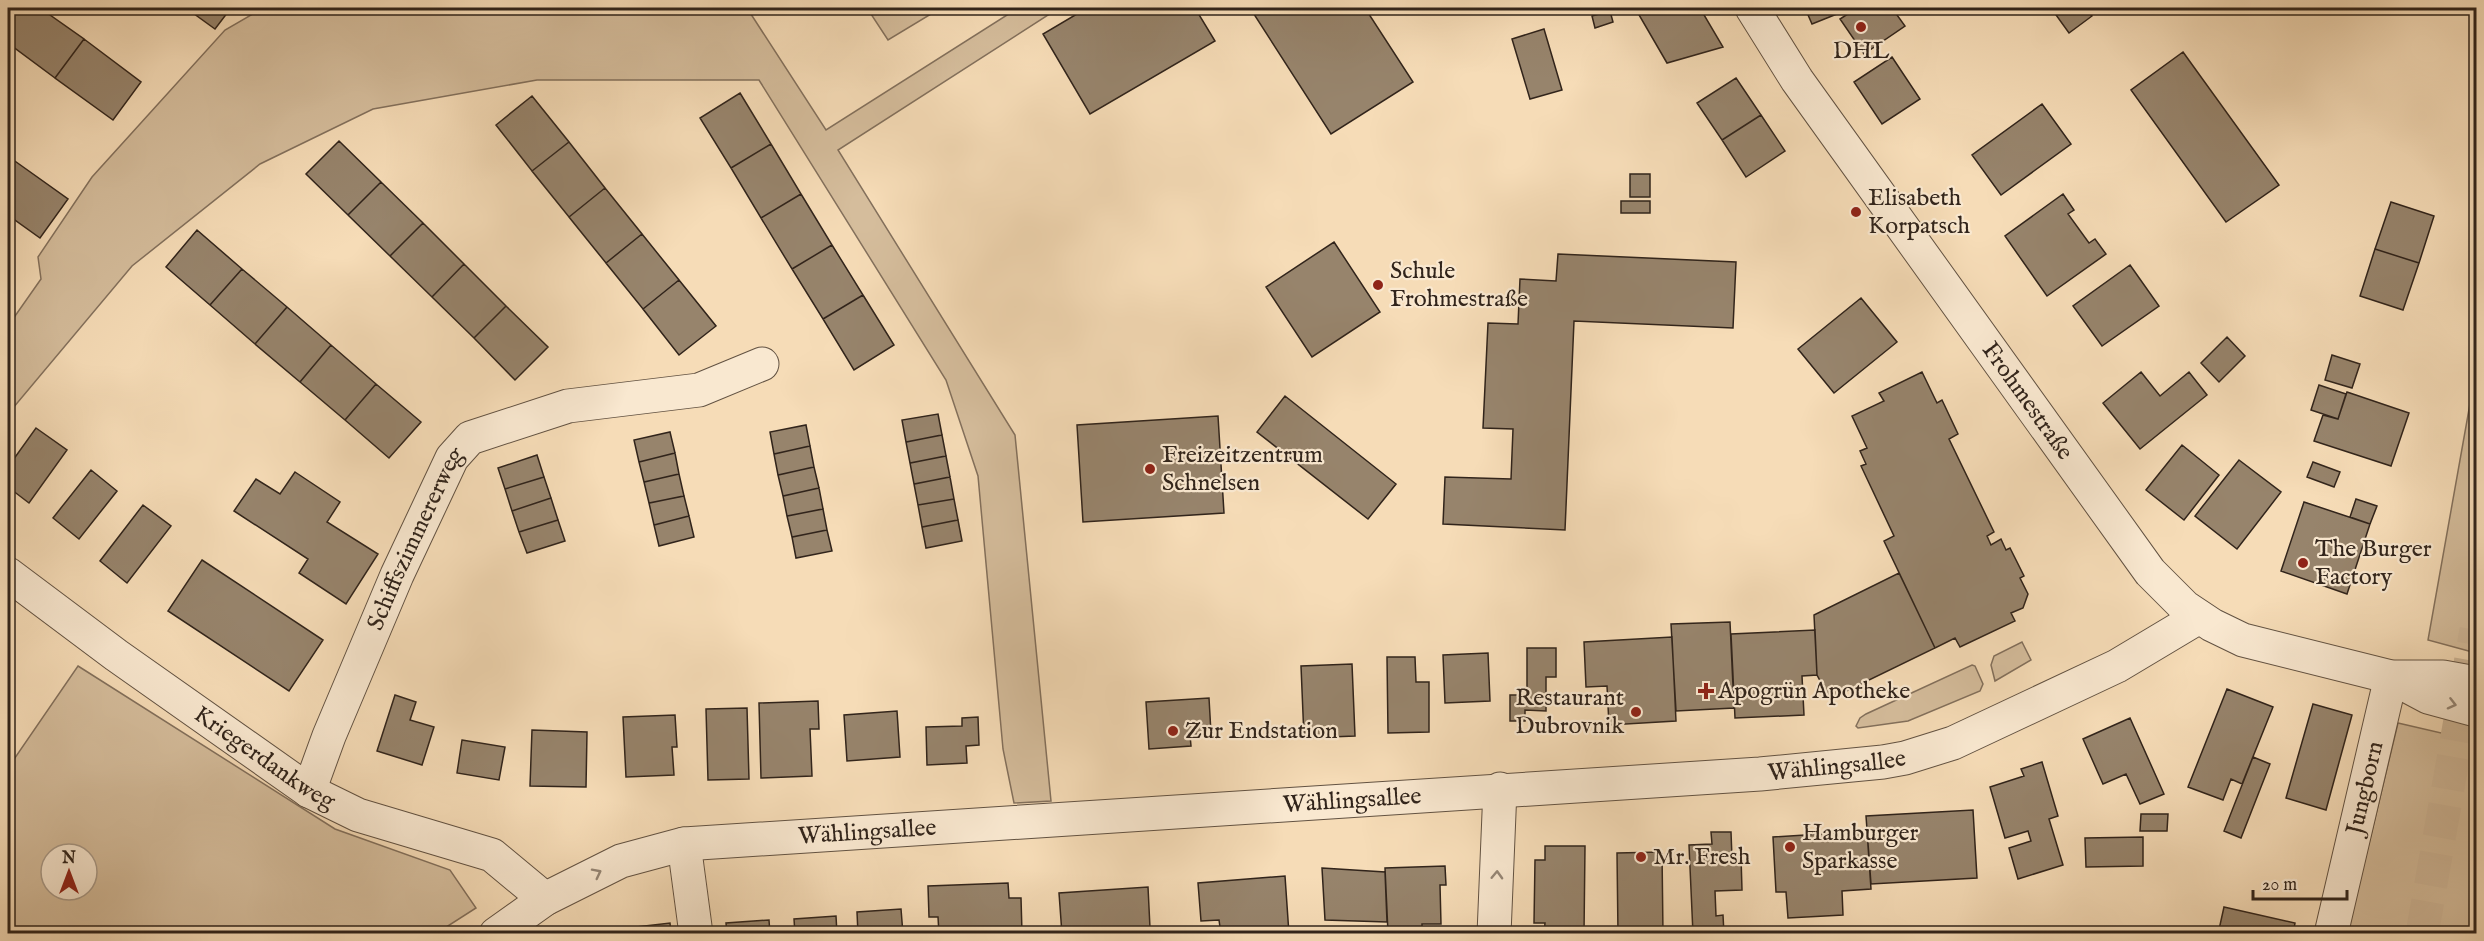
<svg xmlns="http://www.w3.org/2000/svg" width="2484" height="941" font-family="'IM FELL English',serif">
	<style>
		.green { fill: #d5bd9c; stroke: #83705c; stroke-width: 1.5; fill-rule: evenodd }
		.building { fill: #97846c; stroke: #31241b; stroke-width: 1.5 }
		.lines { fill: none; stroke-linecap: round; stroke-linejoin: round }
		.motorway-tunnel { stroke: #cfb798; stroke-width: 33; stroke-dasharray: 33 16; stroke-linecap: butt }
		.minor-casing { stroke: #625242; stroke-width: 35 }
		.tertiary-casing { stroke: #625242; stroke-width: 35 }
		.minor { stroke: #f9e8d0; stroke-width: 33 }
		.tertiary { stroke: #f9e8d0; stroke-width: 33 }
		.oneway { stroke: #958676 }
		.poi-dot { fill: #8f2418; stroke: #f9e8d0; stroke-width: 2 }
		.labels { text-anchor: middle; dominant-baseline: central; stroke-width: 4.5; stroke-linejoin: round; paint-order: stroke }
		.poi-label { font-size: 24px; fill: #31241b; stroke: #f9e8d0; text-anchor: start }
		.street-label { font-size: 24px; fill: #31241b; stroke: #f9e8d0 }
	</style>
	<rect width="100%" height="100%" fill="#f6dcb7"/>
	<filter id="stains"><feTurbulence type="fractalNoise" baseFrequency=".00333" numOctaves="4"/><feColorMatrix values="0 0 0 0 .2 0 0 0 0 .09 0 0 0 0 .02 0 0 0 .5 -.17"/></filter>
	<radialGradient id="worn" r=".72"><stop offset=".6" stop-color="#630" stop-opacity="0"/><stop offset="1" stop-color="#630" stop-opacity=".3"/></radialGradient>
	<path class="green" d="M263,8H747L826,130L1018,8H1059L838,150L1015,435L1051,801L1014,803L1003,749L978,476L946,380L759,80H537L373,109L260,164L132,266L8,414V326L41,279L38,257L92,177L225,30Z
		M867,8H941L888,40Z
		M2476,370V653L2428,640Z
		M2022,642L2031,660L1995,681L1991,665L1994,656Z
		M1972,665L1975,666L1983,684L1980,691L1908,721L1858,728L1856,726L1860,718L1866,714Z
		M78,666L335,829L450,870L476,908L437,933H8V768ZM51,854H87V890H51Z
		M2398,723L2476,741V933L2347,934Z"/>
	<path class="building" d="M19,8H40L84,39L55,78L8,43V23Z
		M186,8H231L215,29Z
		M1087,8H1195L1215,41L1090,114L1043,34Z
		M1250,8H1365L1413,82L1331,134Z
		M1635,8H1700L1723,47L1667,63Z
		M1805,8H1852L1812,24Z
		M1857,8H1892L1905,26L1864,54L1840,19Z
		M2051,8H2085L2092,16L2069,33Z
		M1610,11L1613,22L1595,28L1592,16Z
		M1544,29L1562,90L1530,99L1512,39Z
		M84,39L141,82L113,120L55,78Z
		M2183,52L2279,185L2226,222L2131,90Z
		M1892,57L1920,99L1882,124L1854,82Z
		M1736,78L1761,115L1722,140L1697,103Z
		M740,93L771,144L731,168L700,118Z
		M532,96L569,142L532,171L496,125Z
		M2042,104L2071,144L2001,195L1972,155Z
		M1761,115L1785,151L1746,177L1722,140Z
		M339,141L381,182L348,215L306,174Z
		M569,142L605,188L569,217L532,171Z
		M771,144L801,194L761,218L731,168Z
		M12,159L68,199L40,238L8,215V165Z
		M1630,174H1650V197H1630Z
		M381,182L423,223L390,256L348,215Z
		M605,188L642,234L606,263L569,217Z
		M801,194L832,245L792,269L761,218Z
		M2063,194L2074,210L2068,214L2089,243L2095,239L2106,254L2047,296L2005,236Z
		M1621,201H1650V213H1621Z
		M2391,202L2434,216L2419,263L2375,249Z
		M423,223L464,264L432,297L390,256Z
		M197,230L242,269L210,305L166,267Z
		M642,234L679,280L643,309L606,263Z
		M1334,242L1380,312L1312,357L1266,287Z
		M832,245L863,295L823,319L792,269Z
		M2375,249L2419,263L2403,310L2360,296Z
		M1558,254L1736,262L1733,328L1574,321L1565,530L1443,524L1445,477L1511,479L1513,429L1483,428L1488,323L1518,324L1520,279L1556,281Z
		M464,264L506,306L474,338L432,297Z
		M2130,265L2159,306L2102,346L2073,306Z
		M242,269L287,307L255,344L210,305Z
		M679,280L716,326L679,355L643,309Z
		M863,295L894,345L854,370L823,319Z
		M1861,298L1897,342L1834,393L1798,349Z
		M506,306L548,347L515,380L474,338Z
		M287,307L331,345L300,382L255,344Z
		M2227,337L2245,356L2219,382L2201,363Z
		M331,345L376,384L345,420L300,382Z
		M2332,355L2360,364L2352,388L2325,380Z
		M1922,372L1937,403L1942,400L1958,434L1949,439L1994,532L1987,536L1991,545L2001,539L2006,550L2010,548L2024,576L2020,578L2028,594L2023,608L2011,613L2015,621L1960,647L1955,638L1935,648L1884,541L1894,536L1861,466L1866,464L1860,451L1867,448L1852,416L1884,401L1879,393Z
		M2141,372L2160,396L2189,372L2207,395L2140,449L2103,403Z
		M376,384L421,422L389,458L345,420Z
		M2319,385L2346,394L2338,419L2311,410Z
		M2347,392L2409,413L2391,466L2314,441L2323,415L2338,419Z
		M1285,396L1396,484L1368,519L1257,432Z
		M938,414L942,435L906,442L902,420Z
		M1218,416L1224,513L1083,522L1077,425Z
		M806,425L810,446L774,454L770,432Z
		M36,428L67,450L29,503L8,487V467Z
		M670,432L675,453L639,462L634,440Z
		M942,435L946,456L910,463L906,442Z
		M2182,445L2219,475L2184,520L2146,490Z
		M810,446L814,467L778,475L774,454Z
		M675,453L679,474L644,482L639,462Z
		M537,455L544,477L505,489L498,468Z
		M946,456L950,477L914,484L910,463Z
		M2239,460L2281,492L2237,549L2195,516Z
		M2313,462L2340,472L2334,487L2307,477Z
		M814,467L819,488L783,496L778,475Z
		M91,470L117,491L79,539L53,518Z
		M295,472L340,502L327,522L378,554L346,604L299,573L308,559L234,511L256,479L280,494Z
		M679,474L684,496L649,503L644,482Z
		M544,477L551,498L512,511L505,489Z
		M950,477L954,499L918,505L914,484Z
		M819,488L823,509L787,516L783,496Z
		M684,496L689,516L654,525L649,503Z
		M551,498L558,520L519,532L512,511Z
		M954,499L958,520L922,527L918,505Z
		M2356,499L2377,506L2370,524L2350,517Z
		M2304,502L2370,524L2347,594L2281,571Z
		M143,505L171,526L127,583L100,561Z
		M823,509L827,530L792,537L787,516Z
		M689,516L694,537L659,546L654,525Z
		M558,520L565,541L527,553L519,532Z
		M958,520L962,541L926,548L922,527Z
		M827,530L832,551L796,558L792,537Z
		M202,560L323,640L289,691L168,611Z
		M1899,573L1935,648L1830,699L1817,675L1814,615Z
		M1730,622L1734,708L1676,711L1671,624Z
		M1815,630L1817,675L1802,676L1804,715L1735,718L1731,634Z
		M1672,637L1676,721L1609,725L1607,686L1586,687L1584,642Z
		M1527,648H1556V677H1546V711L1525,710V721H1510V695H1527Z
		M1488,653L1490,701L1445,703L1443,655Z
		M1387,657H1415L1416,682H1429V732L1388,733Z
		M1352,664L1355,736L1304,738L1301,666Z
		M2227,689L2273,707L2242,784L2231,779L2223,800L2188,787Z
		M395,695L416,702L410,720L434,727L422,765L377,751Z
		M1209,698L1211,733L1190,735L1191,746L1149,749L1146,702Z
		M818,701L819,729H810L812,776L761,778L759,703Z
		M2313,704L2352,715L2326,810L2286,798Z
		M747,708L749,779L708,780L706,709Z
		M897,711L900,757L847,761L844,715Z
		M675,715L677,747H672L674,775L626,777L623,717Z
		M978,717L979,745L966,746L967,763L927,765L926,727L962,726V718Z
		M2130,718L2164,794L2140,804L2126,774L2103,784L2083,739Z
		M532,730L587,732L586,787L530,786Z
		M462,740L505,747L499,780L457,773Z
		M2253,757L2270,764L2241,838L2224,831Z
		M2042,762L2058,816L2049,819L2063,865L2018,879L2009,848L2031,841L2028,831L2005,838L1990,787L2024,776L2021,769Z
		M1973,810L1977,878L1871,884L1866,816Z
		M2141,814H2168L2167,831H2140Z
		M1867,831L1871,889L1842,891L1843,915L1788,918L1786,892H1776L1773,837Z
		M1711,832H1731L1732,858L1741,857L1742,890L1715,891L1716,916L1723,915L1724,934H1693L1689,845L1712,844Z
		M2143,837V866L2086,867L2085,838Z
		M1545,846H1585L1584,934H1544L1545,923H1534L1535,860H1545Z
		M1662,852L1663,934H1618L1617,853Z
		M1445,866L1446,885H1440L1441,924H1422V931L1388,933L1385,868Z
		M1322,868L1385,872L1387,922L1325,920Z
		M1285,876L1289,934H1221L1219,920L1201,921L1198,883Z
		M1008,883L1009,898H1021L1022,933L939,934L938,917H929L928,886Z
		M1148,887L1150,928L1133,929L1134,934H1062L1059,893Z
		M2224,907L2295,923L2293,934H2218Z
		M901,909L903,934H858L857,912Z
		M836,916L837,934H795L794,919Z
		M769,920L770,934H727L726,923Z
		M670,923L671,934H629L628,928Z"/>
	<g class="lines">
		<path class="motorway-tunnel" d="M2422,934L2476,630"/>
		<g class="minor-casing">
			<g id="minor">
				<path id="s1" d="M8,574L116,655L309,791L358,815L492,855L545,899"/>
				<path id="s2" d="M309,791L329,736L397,575L452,458L470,438L568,406L699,390L762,364"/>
				<path d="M684,844L696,934"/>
				<path id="s3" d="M496,934L545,899L621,861L684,844L1760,774L1883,762L1905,758L1953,743L2117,666L2199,617"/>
				<path d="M1494,934L1500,789"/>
				<path id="s4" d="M2331,934L2391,677"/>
			</g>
		</g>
		<g class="tertiary-casing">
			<g id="tertiary">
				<path id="s5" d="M1752,8L1797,80L2150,572L2185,607L2212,625L2243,640L2391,677H2443L2476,683"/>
				<path d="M2398,681L2428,697L2476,710"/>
			</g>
		</g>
		<use href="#minor" class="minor"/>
		<use href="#tertiary" class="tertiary"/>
	</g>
	<defs><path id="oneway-chevron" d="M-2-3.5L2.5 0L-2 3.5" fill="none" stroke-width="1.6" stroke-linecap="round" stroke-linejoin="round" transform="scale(1.5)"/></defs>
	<g class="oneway">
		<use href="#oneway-chevron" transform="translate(2452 704) rotate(14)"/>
		<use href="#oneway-chevron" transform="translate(597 873) rotate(-27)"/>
		<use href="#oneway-chevron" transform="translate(1497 875) rotate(-88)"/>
	</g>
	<g class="poi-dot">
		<circle cx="1861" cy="27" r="6"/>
		<circle cx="1856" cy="212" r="6"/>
		<circle cx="1378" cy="285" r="6"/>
		<circle cx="1150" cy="469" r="6"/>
		<circle cx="2303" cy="563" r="6"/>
		<path d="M1703 682h6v6h6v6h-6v6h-6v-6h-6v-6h6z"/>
		<circle cx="1636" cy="712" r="6"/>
		<circle cx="1173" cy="731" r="6"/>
		<circle cx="1790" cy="847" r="6"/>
		<circle cx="1641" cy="857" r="6"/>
	</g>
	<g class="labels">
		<g class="poi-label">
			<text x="1861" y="51" text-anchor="middle">DHL</text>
			<text x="1868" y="198">Elisabeth<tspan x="1868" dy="28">Korpatsch</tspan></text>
			<text x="1390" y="271">Schule<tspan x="1390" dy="28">Frohmestraße</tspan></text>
			<text x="1162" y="455">Freizeitzentrum<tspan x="1162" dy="28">Schnelsen</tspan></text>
			<text x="2315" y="549">The Burger<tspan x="2315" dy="28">Factory</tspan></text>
			<text x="1718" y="691">Apogrün Apotheke</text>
			<text x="1624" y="698" text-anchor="end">Restaurant<tspan x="1624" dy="28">Dubrovnik</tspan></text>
			<text x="1185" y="731">Zur Endstation</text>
			<text x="1802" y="833">Hamburger<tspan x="1802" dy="28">Sparkasse</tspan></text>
			<text x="1653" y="857">Mr. Fresh</text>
		</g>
		<g class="street-label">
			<text stroke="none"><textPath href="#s5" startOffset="480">Frohmestraße</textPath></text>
			<text stroke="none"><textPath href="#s2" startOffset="274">Schiffszimmererweg</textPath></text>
			<text stroke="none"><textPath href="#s1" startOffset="316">Kriegerdankweg</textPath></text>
			<text stroke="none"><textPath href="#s3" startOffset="1366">Wählingsallee</textPath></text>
			<text stroke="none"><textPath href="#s4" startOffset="150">Jungborn</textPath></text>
			<text stroke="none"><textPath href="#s3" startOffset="880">Wählingsallee</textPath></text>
			<text stroke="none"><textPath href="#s3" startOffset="394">Wählingsallee</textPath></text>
		</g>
	</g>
	<rect width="2484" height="941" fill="none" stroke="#f6dcb7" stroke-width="30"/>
	<rect x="9" y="9" width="2466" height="923" fill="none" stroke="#31241b" stroke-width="3"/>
	<rect x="15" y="15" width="2454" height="911" fill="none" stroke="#31241b" stroke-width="1.5"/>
	<g transform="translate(69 872)"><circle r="28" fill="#f9e8d0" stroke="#a99a88" stroke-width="1.5"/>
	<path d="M0-4.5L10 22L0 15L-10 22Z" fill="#8f2418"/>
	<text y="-9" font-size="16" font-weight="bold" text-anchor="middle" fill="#31241b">N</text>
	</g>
	<path d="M2253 890v9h94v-9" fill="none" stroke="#31241b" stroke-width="3"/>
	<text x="2262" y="890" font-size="18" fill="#31241b" stroke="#f9e8d0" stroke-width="4.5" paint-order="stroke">20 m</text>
	<rect width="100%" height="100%" filter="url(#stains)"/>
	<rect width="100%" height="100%" fill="url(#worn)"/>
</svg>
